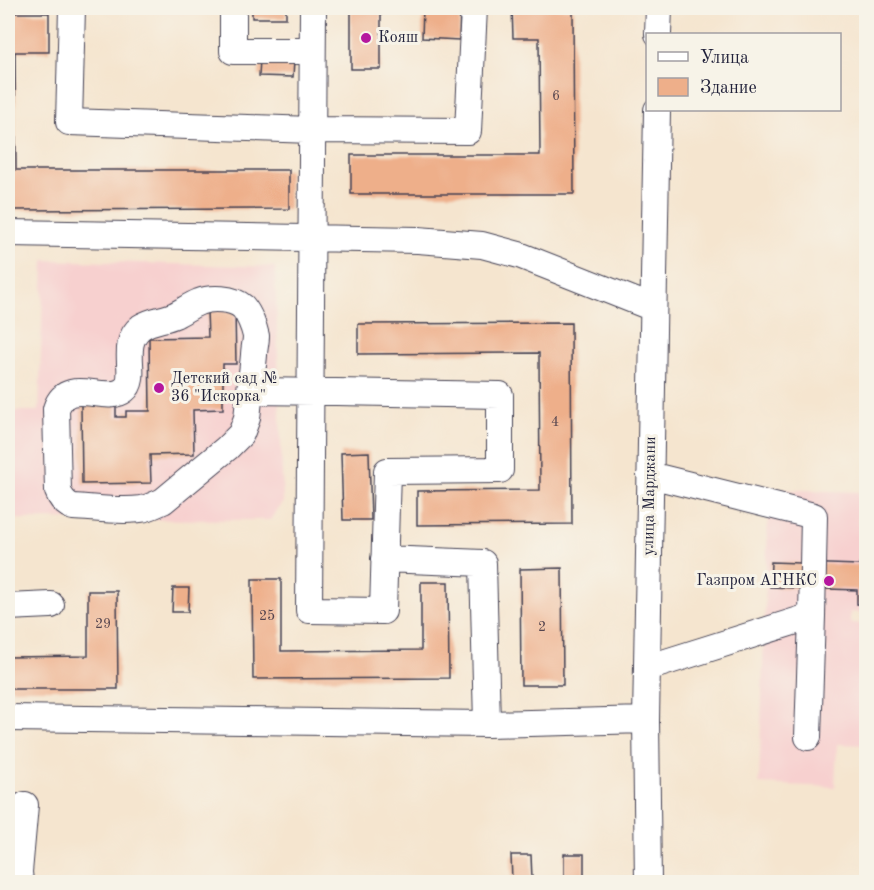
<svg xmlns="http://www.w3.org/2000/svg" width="874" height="890" font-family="'Old Standard TT',serif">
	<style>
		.built { fill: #f7d0cf }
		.building { fill: #eeaf8a }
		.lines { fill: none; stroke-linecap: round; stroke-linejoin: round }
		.minor-casing { stroke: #423f51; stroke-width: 28 }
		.minor { stroke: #fff; stroke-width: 26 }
		.poi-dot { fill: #b5179e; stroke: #f7f3e8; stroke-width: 2 }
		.labels { text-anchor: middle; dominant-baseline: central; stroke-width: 6; stroke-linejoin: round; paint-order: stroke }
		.number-label { font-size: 14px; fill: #55454f }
		.poi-label { font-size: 16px; fill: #22223b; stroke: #f7f3e8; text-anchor: start }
		.street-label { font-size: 16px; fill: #22223b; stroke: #f7f3e8 }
	</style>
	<rect width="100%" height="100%" fill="#f7f3e8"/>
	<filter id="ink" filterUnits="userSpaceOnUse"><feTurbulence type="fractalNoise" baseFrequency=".0167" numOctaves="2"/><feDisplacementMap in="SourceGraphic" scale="12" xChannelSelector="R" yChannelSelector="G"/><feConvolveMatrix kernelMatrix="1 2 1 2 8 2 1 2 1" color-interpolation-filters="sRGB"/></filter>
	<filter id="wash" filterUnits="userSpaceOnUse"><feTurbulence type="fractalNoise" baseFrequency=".008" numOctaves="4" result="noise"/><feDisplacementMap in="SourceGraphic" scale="24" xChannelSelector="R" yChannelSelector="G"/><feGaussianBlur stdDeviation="1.35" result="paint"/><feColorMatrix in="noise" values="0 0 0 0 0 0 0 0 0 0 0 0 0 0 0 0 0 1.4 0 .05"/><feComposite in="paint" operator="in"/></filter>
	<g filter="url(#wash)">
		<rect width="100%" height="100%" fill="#f5e5cf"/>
		<path class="built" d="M87,8H216V14L87,9Z
			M44,260L275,267L283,502L270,520L8,519V411H39Z
			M769,489L859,492L858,525L866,526V613L850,612V623L866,624V745L837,744L835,787L759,784Z"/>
		<g id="blocks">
			<path class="building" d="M252,8H286V18H252Z
				M351,8H381V69H351Z
				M423,8H460L459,40L422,38Z
				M512,8H573L574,194H351V155H540L539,38H513Z
				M8,13H49V52H15L16,170H289V209L8,210Z
				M260,59L294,60L293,77L259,76Z
				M207,311H235L236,364H223V409L193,410L194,454L150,455L151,483L82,484L81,405H116V417H126V411H150L149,338L208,337Z
				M571,323L572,524L417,525V491L540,490L539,353L358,354V324Z
				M369,452L371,520H343L341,453Z
				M860,561L866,562V605L857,604V590L770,587L771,562L859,565Z
				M562,568L563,685H521L520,569Z
				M252,579H281V651L421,650V582H448L449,678L253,679Z
				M173,588H189L188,612H172Z
				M88,591H117L118,689H8V657L88,656Z
				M564,854H584V880H564Z
				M511,855H531L532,879L512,880Z"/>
		</g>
	</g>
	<g filter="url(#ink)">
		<use href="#blocks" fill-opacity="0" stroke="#423f51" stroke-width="1.5"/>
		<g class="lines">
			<g class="minor-casing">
				<path id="minor" d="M72,8L69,122L312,130L468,131L474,8
					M233,8V51H312
					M658,34L659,8
					M8,233L418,240L482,245L519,255L653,308
					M250,391C251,379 253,367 254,355C254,349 256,342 256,336C254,327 249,314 243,307C233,298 211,297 199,302C191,305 183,311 175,315C164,320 151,320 141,327C118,345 140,378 124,390C105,405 67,375 56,409L58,491C61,499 65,504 73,507C95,508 120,512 141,509C149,508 156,504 163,501L227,448L241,434L247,418L250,391L336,392L500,395V470L387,471L383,611L309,610C309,409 311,208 313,8
					M384,559L483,563L487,724L646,720
					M8,607L51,605
					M647,668L812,616L814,516L650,475
					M8,718L487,724
					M808,737L812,616
					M20,882L19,872L25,805
					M648,882L646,720L657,110"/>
			</g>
			<use href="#minor" class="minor"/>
		</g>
	</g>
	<g class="poi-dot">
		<circle cx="366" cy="38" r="6"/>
		<circle cx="159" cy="388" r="6"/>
		<circle cx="829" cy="581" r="6"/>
	</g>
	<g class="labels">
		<g class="number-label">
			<text x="556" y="96">6</text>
			<text x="555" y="422">4</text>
			<text x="267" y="616">25</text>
			<text x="103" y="624">29</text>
			<text x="542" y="627">2</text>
		</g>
		<g class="poi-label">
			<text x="378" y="38">Кояш</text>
			<text x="171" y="379">Детский сад №<tspan x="171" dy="18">36 "Искорка"</tspan></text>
			<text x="817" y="581" text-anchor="end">Газпром АГНКС</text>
		</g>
		<g class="street-label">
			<text transform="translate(650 496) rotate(-89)">улица Марджани</text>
		</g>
	</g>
	<rect width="874" height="890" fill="none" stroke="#f7f3e8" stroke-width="30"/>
	<rect x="646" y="33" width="195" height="78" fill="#f7f3e8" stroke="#a29fa3" stroke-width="1.5"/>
	<rect x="658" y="52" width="30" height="9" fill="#ffffff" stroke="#a29fa3" stroke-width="1.5"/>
	<text x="700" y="63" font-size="18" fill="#22223b">Улица</text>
	<rect x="658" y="78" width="30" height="18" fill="#eeaf8a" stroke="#a29fa3" stroke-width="1.5"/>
	<text x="700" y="93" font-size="18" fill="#22223b">Здание</text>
</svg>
